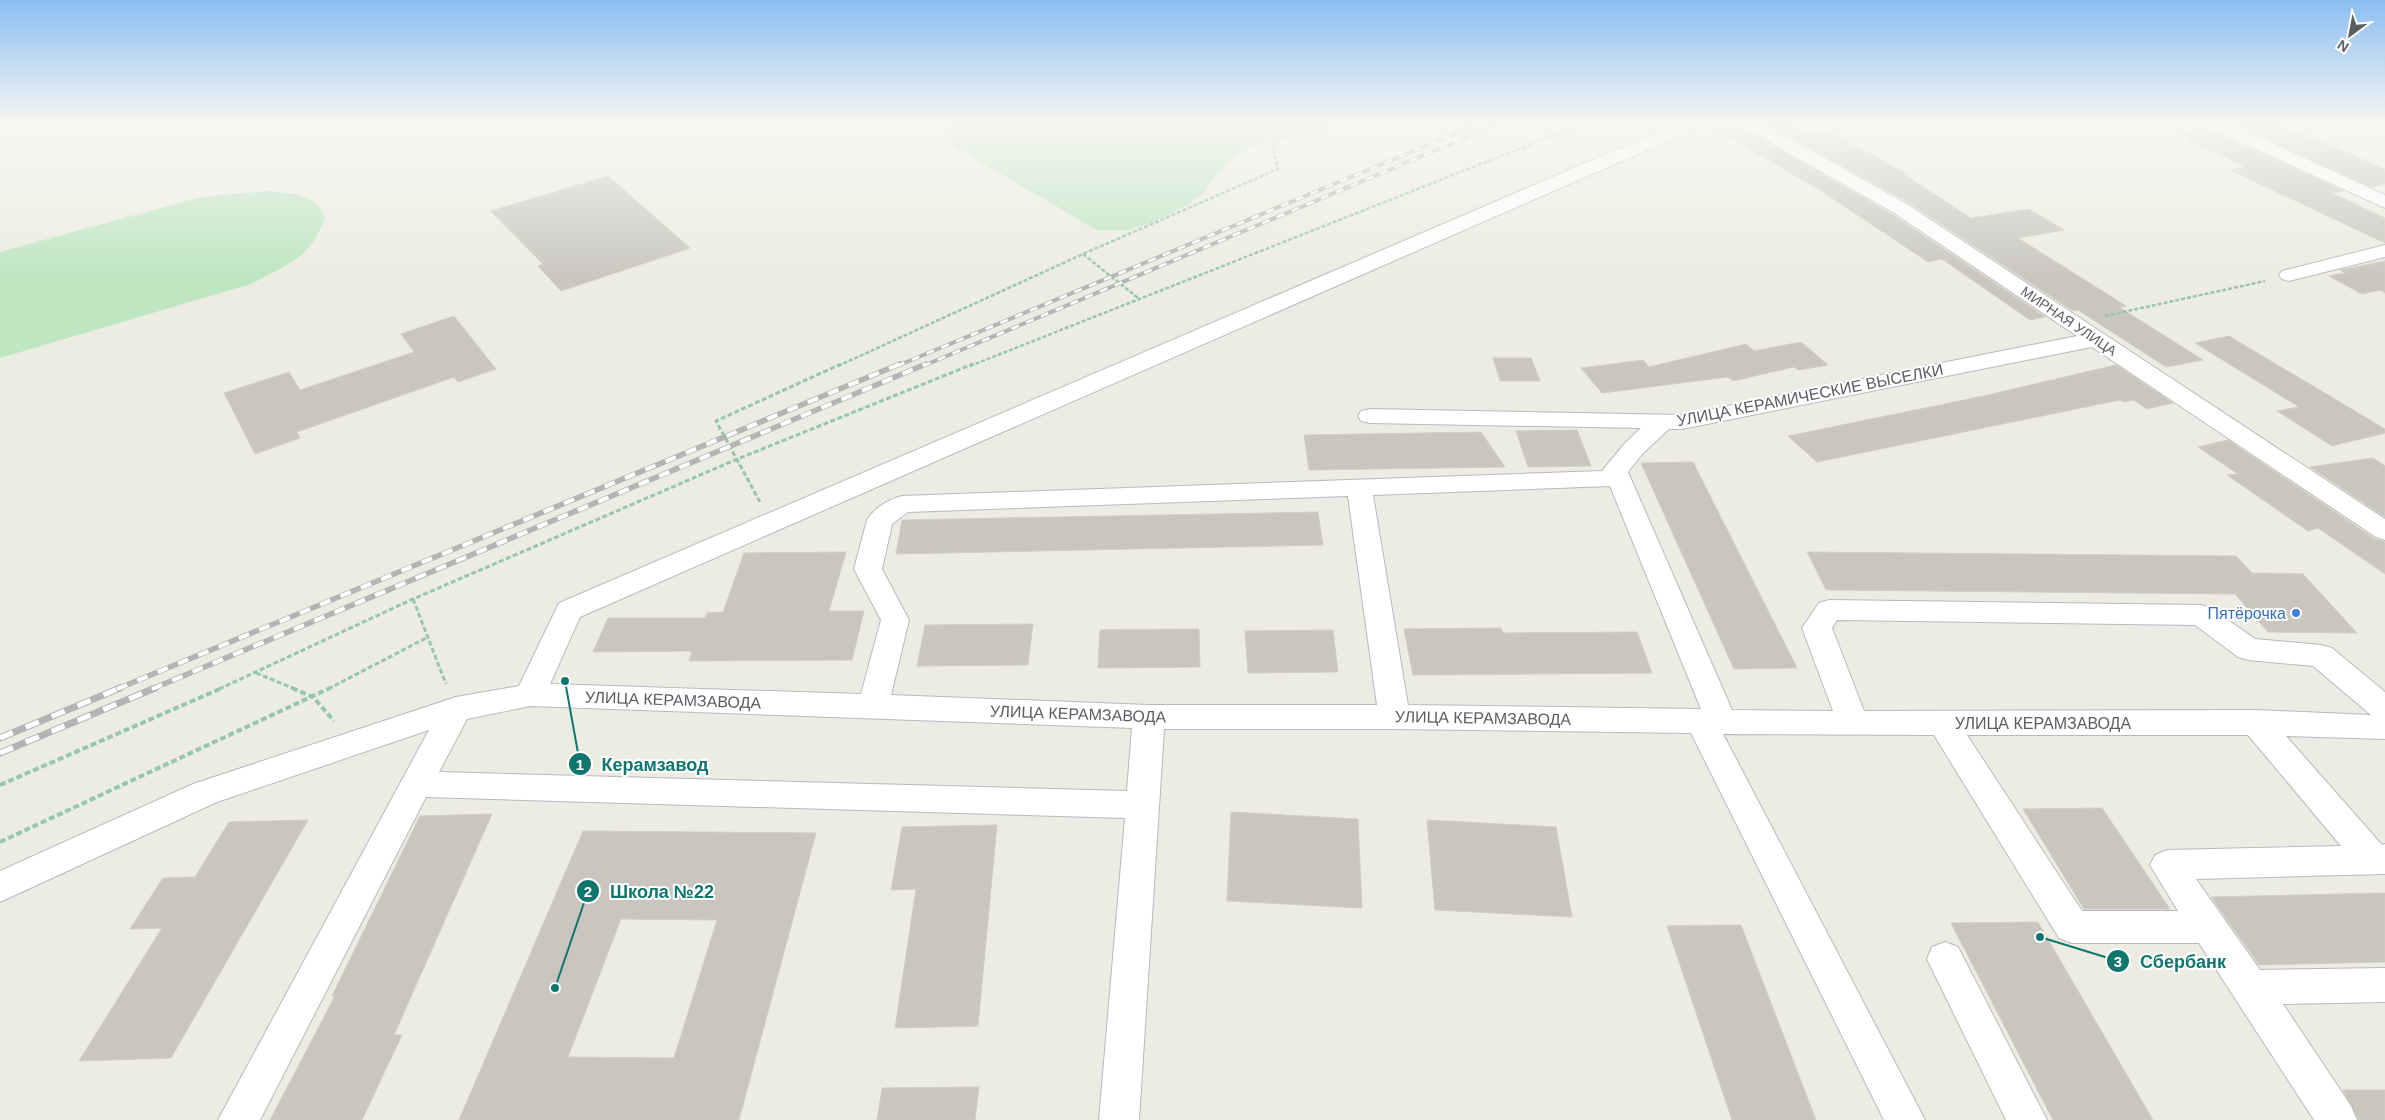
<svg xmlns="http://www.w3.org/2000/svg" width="2385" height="1120" font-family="Helvetica,sans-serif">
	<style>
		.green { fill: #bde6c1 }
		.building { fill: #c8c6bf; stroke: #d2cec0; fill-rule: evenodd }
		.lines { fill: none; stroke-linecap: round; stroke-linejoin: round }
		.minor-casing { stroke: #b7b9be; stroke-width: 2 }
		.path-far2 { stroke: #96c7a8; stroke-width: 2.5; stroke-dasharray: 4 2; stroke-linecap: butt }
		.path-far1 { stroke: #96c7a8; stroke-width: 3; stroke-dasharray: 5 2.5; stroke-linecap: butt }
		.path { stroke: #96c7a8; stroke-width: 4; stroke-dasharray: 6 3; stroke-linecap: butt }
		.minor { fill: #fff; fill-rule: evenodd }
		.rail-far2-casing { stroke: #b3b4b4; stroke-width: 4 }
		.rail-far1-casing { stroke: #b3b4b4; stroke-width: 5.5 }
		.rail-casing { stroke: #b3b4b4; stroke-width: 7 }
		.rail-far2 { stroke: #fff; stroke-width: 2.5; stroke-dasharray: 8; stroke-linecap: butt }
		.rail-far1 { stroke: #fff; stroke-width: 4; stroke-dasharray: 11; stroke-linecap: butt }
		.rail { stroke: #fff; stroke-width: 5; stroke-dasharray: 14; stroke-linecap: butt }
		.shop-dot { fill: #3f7fe0; stroke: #fff; stroke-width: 2 }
		.labels { text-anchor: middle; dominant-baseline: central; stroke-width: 4; stroke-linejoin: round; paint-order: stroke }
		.far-street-label { font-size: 14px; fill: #5a5d63; stroke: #fff }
		.street-label { font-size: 16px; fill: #5a5d63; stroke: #fff }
		.shop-label { font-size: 16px; fill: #366cbe; stroke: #fff; text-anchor: end }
		.leader { fill: none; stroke: #0f766e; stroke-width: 2 }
		.callout-dot { fill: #0f766e; stroke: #fff; stroke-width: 2 }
		.mark-label { font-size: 15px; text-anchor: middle; font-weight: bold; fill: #fff }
		.callout-label { font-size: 18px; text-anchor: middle; font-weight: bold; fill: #0f766e; stroke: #fff; stroke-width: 4; stroke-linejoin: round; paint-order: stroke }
	</style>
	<rect width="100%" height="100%" fill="#edece2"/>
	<path class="green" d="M966,122H1341L1311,134L1261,143L1243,151L1231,160L1210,182L1204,193L1189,204L1153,222L1128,230H1097L958,149L945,138L950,127Z
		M272,191C296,195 313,193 325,216C313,257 287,265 251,284L0,358V252L201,197Z"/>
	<path class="building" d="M1764,122H1787L1805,132L1812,131L1816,133L1828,131L1909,175H1905L1971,218L2029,209L2064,230L2018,238L2126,306L2119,307L2203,360L2166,367L2078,310L2073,311L1906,201Z
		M2268,122L2281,128L2286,127L2385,169V184L2371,187L2233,123Z
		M1739,126L1890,213L2045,317L2030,320L1942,259L1928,262L1823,192L1717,130Z
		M2205,128L2344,191L2332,193L2385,218V243L2230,170L2246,167L2187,139L2192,138L2180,132Z
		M608,176L690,248L561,291L538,266L543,264L491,211Z
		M2385,261V293L2380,290L2362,294L2329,276L2345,273L2340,270Z
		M454,316L496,369L458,382L454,377L297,432L300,438L255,454L224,393L289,372L300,390L414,352L401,334Z
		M2229,336L2385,429V433L2332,446L2277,411L2299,407L2195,343Z
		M1801,342L1828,365L1799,370L1794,367L1733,381L1728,377L1602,393L1581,368L1643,360L1649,367L1746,344L1754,351Z
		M1493,358H1531L1540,381H1500Z
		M2116,365L2173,403L2147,409L2134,400L2124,402L2120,400L1817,462L1788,436L1979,397Z
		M1577,430L1591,466L1528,467L1516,431Z
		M1481,432L1505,467L1309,470L1304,435Z
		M2228,440L2375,539L2385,542V574L2318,528L2308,531L2227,475L2238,474L2198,447Z
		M2373,458L2385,466V517L2310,467Z
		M1693,462L1797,668L1734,669L1641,463Z
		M1318,512L1323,545L896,554L902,520Z
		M846,552L829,611H864L852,660L689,661L692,651L593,652L608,618H705L707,613L723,612L744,553Z
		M1807,552L2236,556L2252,573L2303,574L2357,633L2268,632L2235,594L1826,590Z
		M1033,624L1028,665L917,666L925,625Z
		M1501,628L1503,633L1637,632L1652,673L1413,675L1404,629Z
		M1199,629L1200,667L1098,668L1100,630Z
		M1333,630L1338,672L1248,673L1245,631Z
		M2102,808L2170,909H2084L2023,809Z
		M1231,812L1358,819L1362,908L1227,901Z
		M492,814L394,1035H402L362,1120H270L335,996H332L420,816Z
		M308,820L171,1058L79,1061L162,928L130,929L163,878L195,877L229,822Z
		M1427,820L1556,827L1572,917L1435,910Z
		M997,825L978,1026L895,1028L916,889L891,890L902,827Z
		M583,831L816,833L739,1120H459ZM621,919L717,920L674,1058L568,1057Z
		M2385,893V962L2259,965L2211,897Z
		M2038,922L2153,1120H2053L1951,923Z
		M1741,925L1816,1120H1732L1667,926Z
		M979,1087L975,1120H877L882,1088Z
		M2343,1090H2385V1120H2359Z"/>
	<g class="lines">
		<g class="minor-casing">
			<path id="minor" d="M1681,122H1705L1702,126L580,617L550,684L861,694L881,620L854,569L867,520C874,508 889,499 902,496L1602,471L1625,443L1641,428L1370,423L1361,421L1358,416L1361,411L1370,409L1682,415L2077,336L1891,211L1741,126L1738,122H1760L1905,203L2385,519V540L2376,537L2092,347L1682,429H1669L1643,453L1628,472L1732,710L1833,711L1802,628L1819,603L1829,600L2201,605L2211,608L2255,639L2321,645L2332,648L2385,692V739L2286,736L2382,845L2385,844V874L2196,879L2260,970L2385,968V1002L2283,1004L2351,1106L2357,1120H2314L2199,943H2072L2059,938L1934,735L1723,734L1925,1120H1884L1691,733L1394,729H1164L1139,1120H1099L1125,818L426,797L260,1120H218L429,730L217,802L0,902V871L193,784L456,697L519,686L559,603ZM1610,486L1701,709L1408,705L1373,495ZM1348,496L1377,705H1149L891,695L909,620L882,569L892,524L908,512ZM1837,620L2195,625L2238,657L2248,660L2313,666L2371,715L2255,710L1864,711L1832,628ZM530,706L1132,728L1127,791L439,772L467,719ZM1967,735H2248L2341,846L2167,850L2155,855L2150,865L2178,911H2082Z
				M2203,122H2226L2385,195V208L2206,126Z
				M2385,245V257L2289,281L2282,279L2279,275L2282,271Z
				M1945,942L1958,947L2047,1120H2006L1927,959L1932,947Z"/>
		</g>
		<path class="path-far2" d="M1283,122L1285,129
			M1083,254L1138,298
			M2105,316L2265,281
			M838,366L1083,254L1278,169L1273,146L1285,129L1303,122
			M970,366L1587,122"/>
		<path class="path-far1" d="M760,502L716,421L841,364
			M413,599L446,684
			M256,673L295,689
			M219,689L413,599L735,460L973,364
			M328,689L428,637"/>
		<path class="path" d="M292,688L313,697L334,721
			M0,785L222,688
			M0,842L330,688"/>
		<use href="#minor" class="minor"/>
		<g class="rail-far2-casing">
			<path id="rail-far2" d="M897,366L1483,122
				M923,366L1503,122"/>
		</g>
		<g class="rail-far1-casing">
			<path id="rail-far1" d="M117,689L900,364
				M152,689L926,364"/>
		</g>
		<g class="rail-casing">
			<path id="rail" d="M0,738L120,688
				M0,753L155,688"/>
		</g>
		<use href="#rail-far2" class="rail-far2"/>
		<use href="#rail-far1" class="rail-far1"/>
		<use href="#rail" class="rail"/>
	</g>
	<linearGradient id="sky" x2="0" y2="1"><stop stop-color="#8bbef1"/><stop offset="0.44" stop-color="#f7f6f2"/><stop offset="1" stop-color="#f7f6f2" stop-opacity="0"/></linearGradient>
	<rect width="2385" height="279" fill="url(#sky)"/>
	<circle class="shop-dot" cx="2296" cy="613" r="5"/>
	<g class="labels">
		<g class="far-street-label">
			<text transform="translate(2069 321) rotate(34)">МИРНАЯ УЛИЦА</text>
		</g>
		<g class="street-label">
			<text transform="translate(1810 395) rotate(-11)">УЛИЦА КЕРАМИЧЕСКИЕ ВЫСЕЛКИ</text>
			<text transform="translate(673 700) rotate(2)">УЛИЦА КЕРАМЗАВОДА</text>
			<text transform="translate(1078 714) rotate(2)">УЛИЦА КЕРАМЗАВОДА</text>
			<text transform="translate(1483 718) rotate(1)">УЛИЦА КЕРАМЗАВОДА</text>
			<text x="2043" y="723">УЛИЦА КЕРАМЗАВОДА</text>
		</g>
		<g class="shop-label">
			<text x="2286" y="613">Пятёрочка</text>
		</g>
	</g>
	<path class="leader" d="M565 681L580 764M555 988L588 891M2040 937L2118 961"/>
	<g class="callout-dot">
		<circle cx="565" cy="681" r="5"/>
		<circle cx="555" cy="988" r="5"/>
		<circle cx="2040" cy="937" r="5"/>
		<circle cx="580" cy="764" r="12"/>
		<circle cx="588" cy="891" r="12"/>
		<circle cx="2118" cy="961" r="12"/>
	</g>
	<g class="mark-label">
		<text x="580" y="770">1</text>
		<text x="588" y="897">2</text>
		<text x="2118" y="967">3</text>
	</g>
	<g class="callout-label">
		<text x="655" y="771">Керамзавод</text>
		<text x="662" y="898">Школа №22</text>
		<text x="2183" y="968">Сбербанк</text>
	</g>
	<g transform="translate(2350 35) rotate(212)" stroke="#ffffff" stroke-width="4" paint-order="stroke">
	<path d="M0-4L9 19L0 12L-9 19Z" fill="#5a5d63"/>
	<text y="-8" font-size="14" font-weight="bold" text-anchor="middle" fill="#5a5d63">N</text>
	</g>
</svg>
